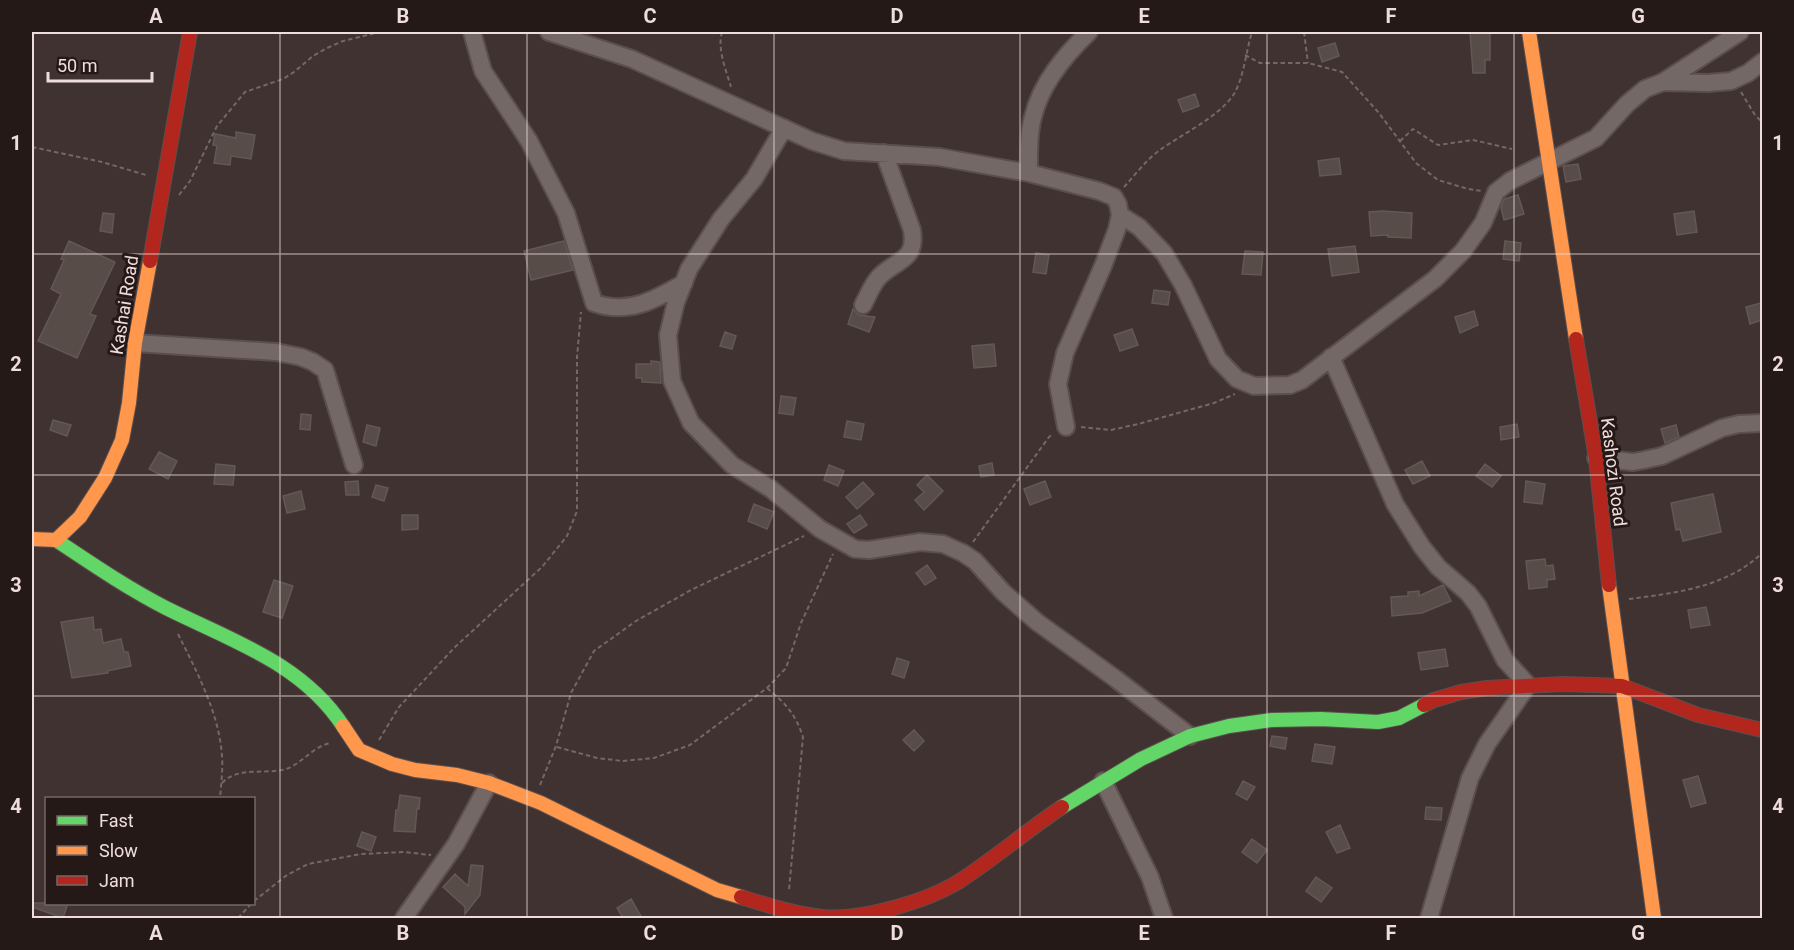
<svg xmlns="http://www.w3.org/2000/svg" width="1794" height="950" font-family="Roboto,sans-serif">
	<style>
		.building { fill: #584c48; stroke: #635853; stroke-width: 1.5 }
		.lines { fill: none; stroke-linecap: round; stroke-linejoin: round }
		.street-casing { stroke: #5b4e4c; stroke-width: 20 }
		.fast-casing { stroke: #5b4e4c; stroke-width: 16 }
		.slow-casing { stroke: #5b4e4c; stroke-width: 16 }
		.jam-casing { stroke: #5b4e4c; stroke-width: 16 }
		.path { stroke: #726866; stroke-width: 2; stroke-dasharray: 4.5 3; stroke-linecap: butt }
		.street { stroke: #746867; stroke-width: 16 }
		.fast { stroke: #63d668; stroke-width: 14 }
		.slow { stroke: #ff974d; stroke-width: 14 }
		.jam { stroke: #b3261e; stroke-width: 14 }
		.grid { fill: none; stroke: #efdddb; stroke-width: 1.5; stroke-opacity: 0.55 }
		.labels { text-anchor: middle; dominant-baseline: central; stroke-width: 6; stroke-linejoin: round; paint-order: stroke }
		.street-label { font-size: 18px; fill: #efdddb; stroke: #251917 }
		.neatline { fill: none; stroke: #efdddb; stroke-width: 2 }
		.grid-label { font-size: 20px; text-anchor: middle; font-weight: bold; fill: #efdddb }
	</style>
	<rect width="100%" height="100%" fill="#403230"/>
	<path class="building" d="M1470,32H1490V60H1485V73H1473Z
		M1335,43L1339,56L1322,62L1318,48Z
		M1195,94L1199,106L1183,112L1178,100Z
		M236,132L255,135L251,159L231,156L230,165L214,163L217,146L213,145L215,134L236,138Z
		M1339,158L1341,174L1320,176L1318,161Z
		M1578,164L1581,179L1566,182L1563,166Z
		M1518,195L1524,214L1504,220L1501,208L1504,199Z
		M1382,211L1412,213L1411,238L1388,237V235L1371,236L1369,212Z
		M1694,211L1697,232L1677,235L1674,214Z
		M103,213L114,214L112,233L100,231Z
		M69,241L115,262L90,314L96,316L77,358L38,341L61,294L51,289L64,260L61,259Z
		M564,241L573,270L531,280L524,251Z
		M1505,241L1521,243L1519,261L1503,259Z
		M1355,246L1359,272L1332,276L1328,249Z
		M1245,251L1263,252L1261,275L1242,274Z
		M1036,253L1049,255L1046,274L1033,272Z
		M1154,290L1170,292L1168,305L1152,303Z
		M1761,303L1762,320L1750,324L1746,307Z
		M853,309L859,315L875,317L869,332L848,324Z
		M1474,311L1478,325L1460,333L1455,317Z
		M1132,329L1138,345L1120,351L1114,335Z
		M725,332L736,336L732,349L720,346Z
		M994,344L996,366L974,368L972,346Z
		M651,361L660,362L661,383L642,382V378H636V364H651Z
		M781,396L796,398L793,415L779,413Z
		M301,414L311,415L310,430L300,429Z
		M53,420L71,425L67,436L50,430Z
		M847,421L864,424L861,440L844,437Z
		M1517,424L1519,437L1501,440L1500,427Z
		M367,425L380,428L376,446L363,442Z
		M1676,425L1679,437L1665,443L1661,429Z
		M159,452L177,461L168,479L149,469Z
		M1422,461L1430,476L1413,484L1405,470Z
		M992,463L994,475L981,477L979,466Z
		M216,464L235,466L233,485L214,484Z
		M1485,464L1501,476L1492,487L1476,476Z
		M829,465L844,471L838,486L824,480Z
		M927,475L943,491L924,510L915,500L924,492L917,485Z
		M358,481L359,495H346L345,482Z
		M1045,481L1051,497L1030,505L1024,489Z
		M1526,481L1545,484L1542,504L1524,502Z
		M863,482L874,494L857,509L846,497Z
		M376,485L388,488L384,501L372,497Z
		M301,491L305,509L287,513L283,496Z
		M1713,494L1721,532L1683,541L1680,529L1676,530L1671,503Z
		M754,504L774,512L767,529L748,521Z
		M402,515H418V529L402,530Z
		M860,515L867,525L854,533L847,524Z
		M1545,559L1546,566L1553,565L1555,579L1547,580V587L1529,589L1526,561Z
		M927,565L936,578L925,585L916,573Z
		M274,580L293,586L282,618L263,612Z
		M1443,585L1451,601L1422,613L1392,616L1391,597L1408,596V592L1419,591V596Z
		M1706,607L1710,625L1691,628L1688,610Z
		M93,617L94,630L101,629L103,643L121,639L124,652H128L131,666L107,671L108,673L72,678L61,622Z
		M1445,649L1448,666L1421,670L1418,653Z
		M897,658L909,662L904,678L892,674Z
		M914,730L924,741L914,751L903,740Z
		M1272,736L1287,738L1285,749L1270,746Z
		M1315,744L1335,747L1332,764L1312,761Z
		M1698,776L1706,803L1691,807L1683,780Z
		M1243,781L1255,787L1247,800L1236,794Z
		M400,795L420,798L419,809L417,808L415,832L394,831L396,810H398Z
		M1426,807L1442,808L1441,820L1425,819Z
		M1340,825L1350,848L1337,853L1326,832Z
		M362,832L376,837L371,851L357,846Z
		M1252,839L1267,850L1257,863L1242,852Z
		M471,865L483,866L480,895L465,914V907L443,887L455,874L468,886Z
		M1316,877L1332,888L1321,902L1306,891Z
		M631,899L642,918H623L617,908Z
		M32,903H68L63,918L32,907Z"/>
	<g class="lines">
		<g class="street-casing">
			<path id="street" d="M472,32L483,71L529,141L566,213L594,303C628,315 655,300 684,283
				M549,32L632,59L812,141L844,151L939,157L1029,173L1099,191L1114,197L1118,204L1120,215L1117,229L1103,266L1065,353L1058,384L1066,427
				M1663,82L1740,32
				M784,128L754,179L721,219L689,269L676,302L668,335L672,381L691,423L732,465L771,489L820,529L855,549L869,550L920,542L943,544L963,553L975,561L1003,592L1037,622L1116,679L1190,736
				M1029,173C1029,155 1028,135 1033,117C1041,83 1065,55 1089,32
				M1120,215L1139,227L1164,253L1183,285L1218,359L1237,379L1254,386L1290,385L1302,380L1435,279L1463,251L1483,223L1496,192L1510,181L1596,138L1627,104L1645,89L1663,82L1708,83L1731,81L1748,73L1762,62
				M863,305C868,296 872,284 880,276C897,259 917,261 912,230L884,153
				M135,343L276,352L301,357L313,362L325,370L354,465
				M1331,357L1395,504L1422,547L1438,567L1468,593L1478,606L1505,660L1528,685L1487,744L1470,778L1429,918
				M1596,458L1633,462L1644,460L1662,456L1722,428L1739,424L1762,423
				M1103,781L1150,877L1164,918
				M404,918L456,844L489,783"/>
		</g>
		<g class="fast-casing">
			<path id="fast" d="M56,540C92,564 127,588 166,608C230,640 302,663 343,726
				M1062,807L1141,759L1190,736L1229,726L1272,720L1321,719L1378,722L1399,718L1424,705"/>
		</g>
		<g class="slow-casing">
			<path id="slow" d="M1529,32L1576,339
				M32,539L56,540L80,517L105,478L122,440L129,403L135,343L150,261
				M1609,585L1654,918
				M343,726L359,750L392,764L415,770L457,775L489,783L541,803L717,890L741,897"/>
		</g>
		<g class="jam-casing">
			<path id="jam" d="M150,261L190,32
				M1576,339L1596,458L1609,585
				M1424,705L1434,700L1461,692L1487,688L1564,684L1622,686L1698,715L1762,730
				M741,897C767,905 795,914 822,917C859,921 925,902 958,882C994,859 1026,831 1062,807"/>
		</g>
		<path class="path" d="M722,32C717,49 726,70 731,87
			M1304,32L1308,63
			M1245,55L1260,63H1308L1342,72L1379,113L1416,163L1438,180L1468,189L1482,191
			M1741,92L1755,115L1762,122
			M1400,141L1413,129L1438,145L1473,140L1512,149
			M32,147L102,162L146,175
			M1124,187C1135,175 1146,160 1160,150C1182,134 1219,117 1234,94C1244,77 1246,51 1252,32
			M179,195L190,181L217,126L245,92L283,79L294,72L313,56L325,49L343,41L380,32
			M1081,427L1111,430L1138,424L1214,403L1235,394
			M973,542L1049,437L1053,434
			M1629,599C1676,593 1727,587 1762,553
			M178,634C197,672 219,713 222,756C223,770 221,785 220,798
			M767,688C786,704 795,713 803,737L789,890
			M379,740L399,707L455,647L542,567L567,536L577,511V357L581,312
			M557,747L597,758L623,761L654,758L690,745L767,688L786,668L801,623L833,554
			M222,783C238,766 265,775 286,769C303,763 313,746 331,743
			M540,785L556,746L571,693L594,651L636,621L691,590L804,536
			M254,901L287,875L308,864L361,854L404,852L431,855
			M238,918L251,904"/>
		<use href="#street" class="street"/>
		<use href="#fast" class="fast"/>
		<use href="#slow" class="slow"/>
		<use href="#jam" class="jam"/>
	</g>
	<path class="grid" d="M280,32V918M527,32V918M774,32V918M1020,32V918M1267,32V918M1514,32V918M32,254H1762M32,475H1762M32,696H1762"/>
	<g class="labels">
		<g class="street-label">
			<text transform="translate(124 305) rotate(-81)">Kashai Road</text>
			<text transform="translate(1614 472) rotate(83)">Kashozi Road</text>
		</g>
	</g>
	<rect width="1794" height="950" fill="none" stroke="#251917" stroke-width="66"/>
	<rect x="45" y="797" width="210" height="108" fill="#251917" stroke="#766765" stroke-width="1.5"/>
	<rect x="57" y="816" width="30" height="9" fill="#63d668" stroke="#766765" stroke-width="1.5"/>
	<text x="99" y="827" font-size="18" fill="#efdddb">Fast</text>
	<rect x="57" y="846" width="30" height="9" fill="#ff974d" stroke="#766765" stroke-width="1.5"/>
	<text x="99" y="857" font-size="18" fill="#efdddb">Slow</text>
	<rect x="57" y="876" width="30" height="9" fill="#b3261e" stroke="#766765" stroke-width="1.5"/>
	<text x="99" y="887" font-size="18" fill="#efdddb">Jam</text>
	<path d="M48 72v9h104v-9" fill="none" stroke="#efdddb" stroke-width="3"/>
	<text x="57" y="72" font-size="18" fill="#efdddb" stroke="#251917" stroke-width="4.5" paint-order="stroke">50 m</text>
	<rect x="33" y="33" width="1728" height="884" class="neatline"/>
	<g class="grid-label">
		<text x="156" y="23">A</text>
		<text x="403" y="23">B</text>
		<text x="650" y="23">C</text>
		<text x="897" y="23">D</text>
		<text x="1144" y="23">E</text>
		<text x="1391" y="23">F</text>
		<text x="1638" y="23">G</text>
		<text x="16" y="150">1</text>
		<text x="1778" y="150">1</text>
		<text x="16" y="371">2</text>
		<text x="1778" y="371">2</text>
		<text x="16" y="592">3</text>
		<text x="1778" y="592">3</text>
		<text x="16" y="813">4</text>
		<text x="1778" y="813">4</text>
		<text x="156" y="940">A</text>
		<text x="403" y="940">B</text>
		<text x="650" y="940">C</text>
		<text x="897" y="940">D</text>
		<text x="1144" y="940">E</text>
		<text x="1391" y="940">F</text>
		<text x="1638" y="940">G</text>
	</g>
</svg>
